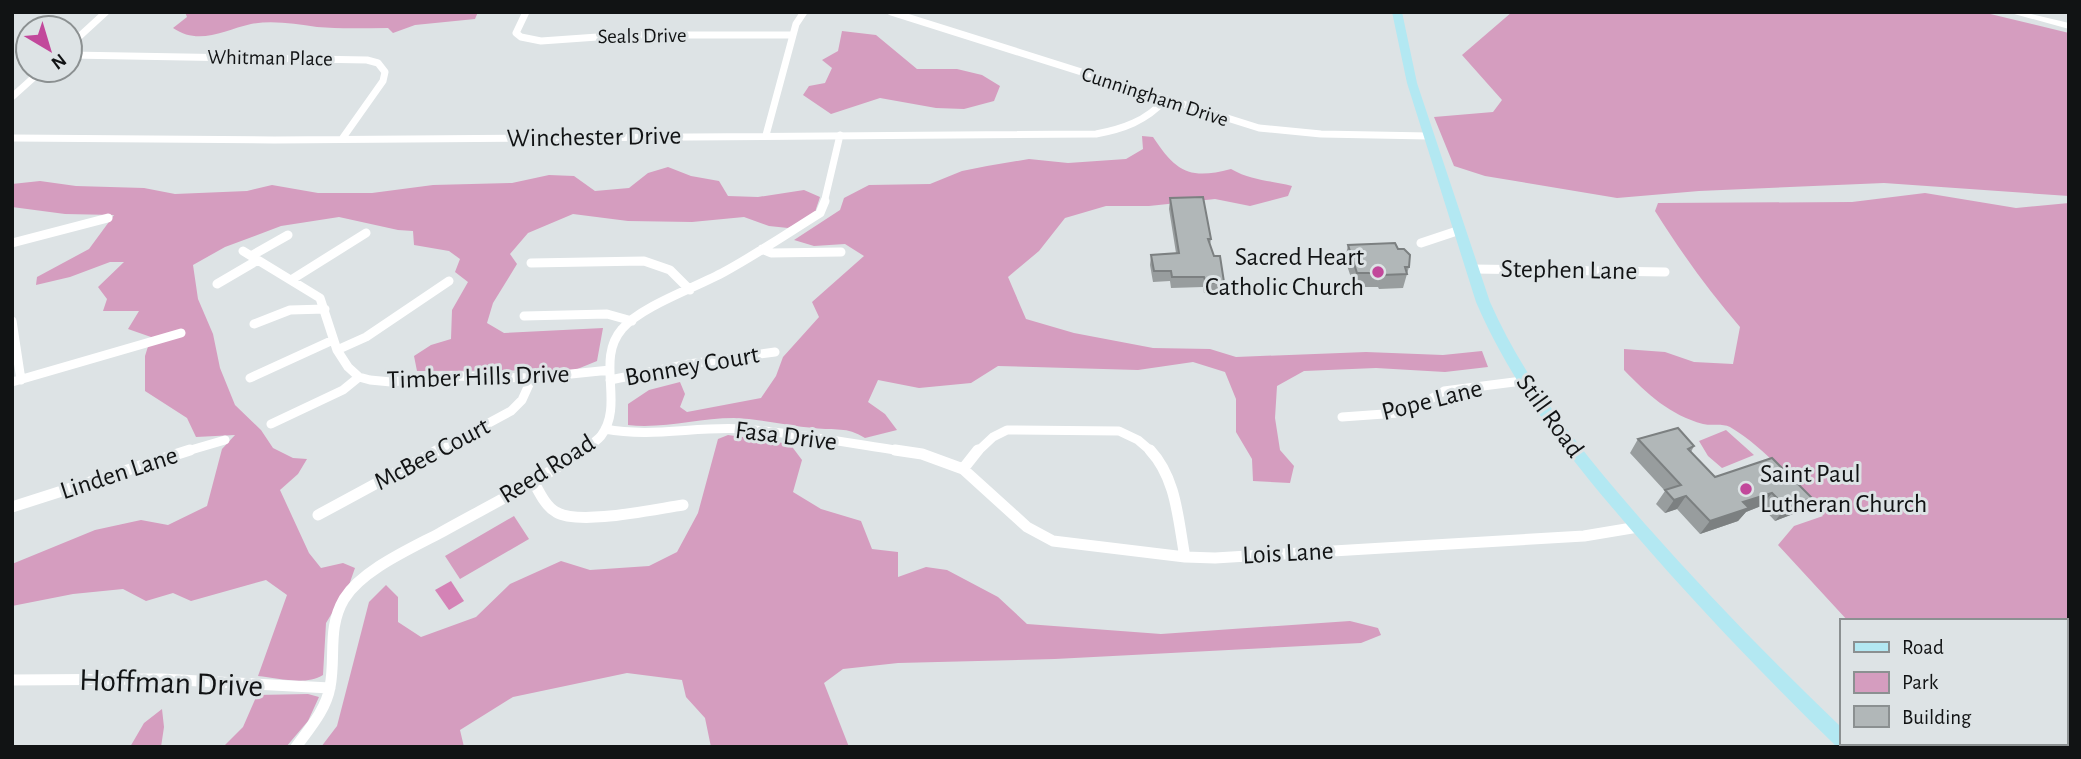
<svg xmlns="http://www.w3.org/2000/svg" width="2081" height="759" font-family="'Alegreya Sans',sans-serif">
	<style>
		.green { fill: #d59dbf }
		.water { fill: #d483b6 }
		.lines { fill: none; stroke-linecap: round; stroke-linejoin: round }
		.minor-far2 { stroke: #fff; stroke-width: 7 }
		.minor-far1 { stroke: #fff; stroke-width: 9 }
		.minor { stroke: #fff; stroke-width: 11 }
		.tertiary { fill: #fff; fill-rule: evenodd }
		.secondary { fill: #b3e8f2; fill-rule: evenodd }
		.wall { fill: #989d9e }
		.shaded-wall { fill: #7c8081 }
		.building { fill: #b1b7b8; stroke: #7c8081; stroke-width: 2 }
		.poi-dot { fill: #c2489b; stroke: #dde3e5; stroke-width: 2.5 }
		.labels { text-anchor: middle; dominant-baseline: central; stroke-width: 6; stroke-linejoin: round; paint-order: stroke }
		.far-street-label { font-size: 21px; fill: #111314; stroke: #dde3e5 }
		.street-label { font-size: 26px; fill: #111314; stroke: #dde3e5 }
		.poi-label { font-size: 26px; fill: #111314; stroke: #dde3e5; text-anchor: end }
		.near-street-label { font-size: 32px; fill: #111314; stroke: #dde3e5 }
	</style>
	<rect width="100%" height="100%" fill="#dde3e5"/>
	<path class="green" d="M185,12H478L475,19L415,25L393,33L388,28C364,28 340,29 317,27C295,24 273,20 251,24C224,30 199,46 173,28L187,17Z
		M1512,12H1982L2069,33V196L1884,183L1699,191L1617,198L1485,176L1454,166L1434,117L1493,112L1502,100L1462,55Z
		M842,31L876,35L917,69H957L982,75L1000,86L994,101L964,109L936,108L880,98L831,114L803,95L809,86L825,83L832,68L822,60L838,51Z
		M1142,136L1153,137C1176,172 1190,180 1231,169C1252,181 1269,180 1292,186L1288,196L1250,206L1215,199L1149,206H1106L1065,218L1039,251L1008,277L1026,319L1074,333L1153,348L1210,349L1236,357L1366,352L1443,355L1482,351L1488,367L1445,372L1376,368L1304,371L1277,386L1275,418L1280,450L1294,466L1290,483L1253,481L1252,459L1236,432V399L1225,372L1193,362L1138,370L998,366L971,383L919,388L878,380L868,402L885,414L897,430L865,438C846,426 836,431 814,428C788,426 761,419 734,418C698,418 664,429 628,425V404L649,390L680,382L685,394L680,407L687,412L761,398L776,376L783,357L819,317L812,302L864,256L845,244L814,246L794,240L840,210L844,198L869,185L930,184L962,171L987,166L1029,159L1068,163L1126,159L1143,149Z
		M668,167L691,176L719,181L728,196L758,197L804,190L820,197L814,215L788,228L769,226L744,217L692,222L628,221L573,214L528,233L510,254L517,264L493,303L487,323L504,333L603,328L597,361L575,370L417,371L414,356L431,345L451,339L452,310L468,282L455,272L460,259L449,251L414,245L413,231L398,230L339,217L281,226L225,247L193,265L198,299L213,334L220,368L235,405L261,430L273,448L293,458L307,459L298,474L280,490L309,553L321,568L343,563L355,568L349,585L326,623L323,675C305,686 278,678 258,676L287,595L266,580L191,601L173,593L146,601L123,589L73,594L12,606V564L95,530L141,520L168,525L207,506L222,449L235,435L196,437L187,418L145,391V356L151,337L128,329L139,311H103L107,299L98,287L124,262H110L70,277L36,285L37,277L89,249L114,215L65,214L12,207V184L40,181L76,186L144,188L175,194L247,191L272,185L318,193H372L433,185L512,183L549,175L574,176L595,191L629,188L648,173Z
		M1925,193L2016,208L2069,203V678H2065V621H1848L1778,545L1794,526L1823,516C1795,485 1766,448 1730,427C1722,423 1712,426 1703,424C1670,415 1647,394 1624,370V349L1665,352L1694,362L1733,364L1740,327C1708,290 1681,252 1655,211L1658,203L1852,202Z
		M1726,430L1754,455L1722,468L1708,456L1699,441Z
		M728,435L790,444L802,460L793,492L821,509L861,521L872,549L898,552V577L926,567L947,570L998,597L1027,624L1161,634L1350,621L1378,628L1381,635L1361,643L1055,659L898,663L843,669L824,683L849,747H711L705,718L686,697L682,680L627,673L513,697L460,730L464,747H321L337,726L369,602L386,585L398,597V622L421,637L476,617L510,584L561,561L590,570L649,566L677,552L698,513L718,439Z
		M514,516L529,539L460,579L445,556Z
		M308,694L319,697L308,721L286,747H223L243,727L257,695Z
		M162,709L164,727L161,747H130L144,723Z"/>
	<path class="water" d="M451,581L464,601L449,610L435,590Z"/>
	<g class="lines">
		<path class="minor-far2" d="M526,12L516,33L521,37L541,41L626,35H793
			M891,12L1259,128L1321,134L1428,136
			M70,45L106,12
			M70,55L367,60L378,63L385,72L383,81L342,139
			M12,97L42,70
			M766,135L796,24L804,12
			M12,138L274,140L1096,134C1123,129 1146,121 1165,100
			M824,203L840,135"/>
		<path class="minor-far1" d="M12,243L108,218
			M1421,243L1460,230
			M762,249L771,253L841,252
			M243,251L320,298L337,350L348,367L359,377L370,380L391,382L452,376L532,378L610,370
			M251,256L288,235
			M531,263L644,261L670,270L690,290
			M1473,269L1665,272
			M291,280L366,233
			M217,284L258,260
			M524,316L607,314L632,321
			M12,321L21,380
			M254,324L290,310L325,309
			M337,350L366,337L449,281
			M250,378L333,340
			M610,380L689,364L775,352
			M12,382L181,333
			M1342,417L1398,413L1414,409L1444,391L1522,381
			M271,424L343,390L359,377
			M605,429C652,438 696,426 743,429C798,433 853,444 908,452
			M184,452L225,440
			M435,452L511,411L522,400L532,378
			M580,452C587,447 596,442 601,436C625,404 595,360 622,329C641,306 697,287 724,272C757,254 788,233 820,213L825,201
			M977,452L993,437L1007,430L1119,431L1138,440L1152,452"/>
		<path class="minor" d="M895,450L922,454L963,469L1027,527L1053,541L1185,557L1215,558L1584,536L1638,527
			M1150,450C1177,479 1178,521 1185,557
			M963,469L978,450
			M533,481C539,491 545,506 556,512C579,526 655,509 683,505
			M12,507L190,450
			M318,515L438,450
			M12,680L161,679L330,688
			M296,747C309,729 326,710 330,687C336,656 327,628 344,599C362,570 410,549 440,533C488,506 538,482 583,450"/>
		<path class="tertiary" d="M2007,12H2023L2069,23V29Z"/>
		<path class="secondary" d="M1392,12H1402L1417,83L1490,302C1527,386 1585,455 1645,524C1707,594 1773,662 1841,727V743H1848L1847,745H1835C1765,677 1698,607 1634,533C1572,461 1514,390 1476,302L1407,83Z"/>
	</g>
	<path class="wall" d="M1170,198L1211,239L1210,245L1224,282L1223,292L1204,293L1203,287L1171,288L1170,281L1153,282L1150,265L1151,255L1176,253L1169,209Z
		M1348,245L1398,249L1409,267L1403,288L1379,289L1378,287H1354L1345,259Z
		M1638,439L1694,446L1691,452L1715,477L1772,458L1801,511L1775,521L1761,506L1746,512L1738,521L1700,534L1677,509L1665,513L1656,504L1665,491L1630,453Z"/>
	<path class="shaded-wall" d="M1772,493L1761,506L1746,512L1738,521L1700,534L1710,521L1743,502Z
		M1686,496L1677,509L1665,513L1674,500Z
		M1812,498L1801,511L1775,521L1786,507Z"/>
	<path class="building" d="M1203,197L1211,239H1208L1214,256H1220L1224,282L1206,283L1204,277H1172L1171,271H1154L1151,255L1179,253L1170,198Z
		M1395,243L1398,249H1404L1410,255L1409,267H1405L1407,274L1383,275V273H1357L1348,245Z
		M1678,428L1694,446L1688,449L1715,477L1772,458L1812,498L1786,507L1772,493L1743,502L1749,508L1710,521L1686,496L1674,500L1665,490L1681,485L1638,439Z"/>
	<g class="poi-dot">
		<circle cx="1378" cy="272" r="7"/>
		<circle cx="1746" cy="489" r="7"/>
	</g>
	<g class="labels">
		<g class="far-street-label">
			<text transform="translate(642 36) rotate(-1)">Seals Drive</text>
			<text transform="translate(270 58) rotate(1)">Whitman Place</text>
			<text transform="translate(1155 97) rotate(18)">Cunningham Drive</text>
		</g>
		<g class="street-label">
			<text transform="translate(594 137) rotate(-1)">Winchester Drive</text>
			<text transform="translate(1569 270) rotate(1)">Stephen Lane</text>
			<text transform="translate(692 366) rotate(-10)">Bonney Court</text>
			<text transform="translate(478 377) rotate(-2)">Timber Hills Drive</text>
			<text transform="translate(1432 400) rotate(-14)">Pope Lane</text>
			<text transform="translate(1550 416) rotate(54)">Still Road</text>
			<text transform="translate(786 436) rotate(7)">Fasa Drive</text>
			<text transform="translate(432 454) rotate(-28)">McBee Court</text>
			<text transform="translate(547 469) rotate(-32)">Reed Road</text>
			<text transform="translate(119 473) rotate(-18)">Linden Lane</text>
			<text transform="translate(1288 553) rotate(-3)">Lois Lane</text>
		</g>
		<g class="poi-label">
			<text x="1364" y="257">Sacred Heart<tspan x="1364" dy="30">Catholic Church</tspan></text>
			<text x="1760" y="474" text-anchor="start">Saint Paul<tspan x="1760" dy="30">Lutheran Church</tspan></text>
		</g>
		<g class="near-street-label">
			<text transform="translate(171 683) rotate(2)">Hoffman Drive</text>
		</g>
	</g>
	<rect width="2081" height="759" fill="none" stroke="#111314" stroke-width="28"/>
	<rect x="1840" y="619" width="228" height="126" fill="#dde3e5" stroke="#8b9091" stroke-width="2"/>
	<rect x="1854" y="642" width="35" height="10" fill="#b3e8f2" stroke="#8b9091" stroke-width="2"/>
	<text x="1902" y="654" font-size="21" fill="#111314">Road</text>
	<rect x="1854" y="672" width="35" height="21" fill="#d59dbf" stroke="#8b9091" stroke-width="2"/>
	<text x="1902" y="689" font-size="21" fill="#111314">Park</text>
	<rect x="1854" y="706" width="35" height="21" fill="#b1b7b8" stroke="#8b9091" stroke-width="2"/>
	<text x="1902" y="724" font-size="21" fill="#111314">Building</text>
	<g transform="translate(49 49) rotate(142)"><circle r="33" fill="#dde3e5" stroke="#8b9091" stroke-width="2"/>
	<path d="M0-5L12 26L0 18L-12 26Z" fill="#c2489b"/>
	<text y="-10" font-size="19" font-weight="bold" text-anchor="middle" fill="#111314">N</text>
	</g>
</svg>
